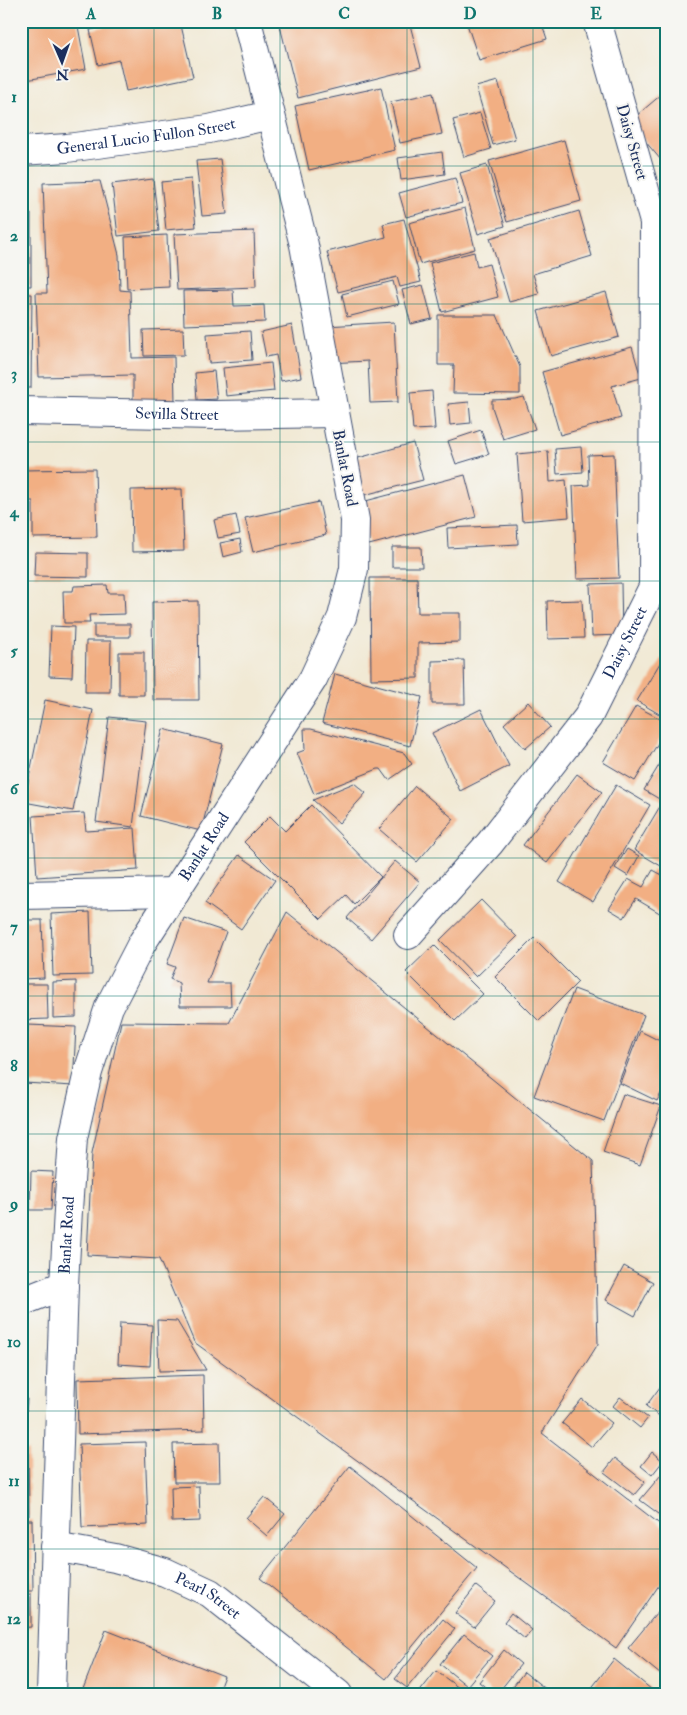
<svg xmlns="http://www.w3.org/2000/svg" width="687" height="1715" font-family="'IM FELL Double Pica',serif">
	<style>
		.building { fill: #f2af83 }
		.lines { fill: none; stroke-linecap: round; stroke-linejoin: round }
		.minor-casing { stroke: #3b4b70; stroke-width: 30 }
		.minor { stroke: #fff; stroke-width: 28 }
		.grid { fill: none; stroke: #0f766e; stroke-width: 1; stroke-opacity: 0.55 }
		.labels { text-anchor: middle; dominant-baseline: central; stroke-width: 4; stroke-linejoin: round; paint-order: stroke }
		.street-label { font-size: 16px; fill: #1b2f5e; stroke: #f6f6f2 }
		.neatline { fill: none; stroke: #0f766e; stroke-width: 2 }
		.grid-label { font-size: 16px; text-anchor: middle; font-weight: bold; fill: #0f766e }
	</style>
	<rect width="100%" height="100%" fill="#f6f6f2"/>
	<filter id="ink" filterUnits="userSpaceOnUse"><feTurbulence type="fractalNoise" baseFrequency=".02" numOctaves="2"/><feDisplacementMap in="SourceGraphic" scale="10" xChannelSelector="R" yChannelSelector="G"/><feConvolveMatrix kernelMatrix="1 2 1 2 8 2 1 2 1" color-interpolation-filters="sRGB"/></filter>
	<filter id="wash" filterUnits="userSpaceOnUse"><feTurbulence type="fractalNoise" baseFrequency=".0096" numOctaves="4" result="noise"/><feDisplacementMap in="SourceGraphic" scale="20" xChannelSelector="R" yChannelSelector="G"/><feGaussianBlur stdDeviation="1.12" result="paint"/><feColorMatrix in="noise" values="0 0 0 0 0 0 0 0 0 0 0 0 0 0 0 0 0 1.4 0 .05"/><feComposite in="paint" operator="in"/></filter>
	<g filter="url(#wash)">
		<rect width="100%" height="100%" fill="#f1e9d4"/>
		<g id="blocks">
			<path class="building" d="M21,21H77L86,69L21,81Z
				M110,21H180L193,77L126,91L119,60L98,65L90,30L111,25Z
				M283,21H409L421,67L298,98L279,22Z
				M466,21H541L547,39L479,60Z
				M498,81L515,139L493,145L476,87Z
				M381,87L395,150L309,170L295,106Z
				M433,93L442,134L400,143L391,102Z
				M662,94L666,99V166L629,122Z
				M480,113L491,149L464,157L453,120Z
				M564,140L581,201L507,222L489,161Z
				M442,152L445,174L401,180L398,158Z
				M220,159L227,214L202,216L196,161Z
				M487,165L505,226L478,234L460,173Z
				M455,178L462,203L406,217L399,193Z
				M153,179L159,231L118,236L112,184Z
				M191,179L196,227L166,230L161,182Z
				M100,181L119,255L120,290L130,291L132,358L174,357L175,403L133,404V375L39,377L36,293H47L43,183Z
				M465,208L475,249L420,264L409,223Z
				M579,211L592,256L533,274L539,294L509,302L490,238Z
				M21,214H31V286H21Z
				M404,219L421,282L400,287L397,277L338,292L327,252L386,237L383,224Z
				M254,231L256,287L177,290L174,234Z
				M167,235L169,287L127,289L125,237Z
				M474,252L477,267L489,264L498,297L442,312L430,263Z
				M393,281L399,304L347,317L342,294Z
				M423,285L432,319L411,324L402,290Z
				M233,290L234,306L264,305L265,322L184,325L183,291Z
				M606,292L619,337L551,356L538,311Z
				M21,294H32L31,388H21Z
				M438,315H497L520,367V394L453,393L454,365H438Z
				M394,322L398,402L370,403L368,361L328,363L326,326Z
				M292,325L301,377L281,381L276,355L266,357L261,332Z
				M183,329L184,355L144,356L143,330Z
				M250,331L252,360L209,363L207,334Z
				M632,347L641,378L612,386L621,418L560,435L542,372Z
				M271,363L274,391L226,396L223,368Z
				M214,371L217,399L197,400L195,373Z
				M432,391L435,429L413,430L410,393Z
				M524,397L535,429L503,439L492,407V400L515,399Z
				M469,402L471,423L450,425L448,404Z
				M481,430L489,454L456,464L448,441Z
				M413,443L423,480L360,496L351,460Z
				M581,447L583,472L557,474L555,449Z
				M548,451L550,482L566,480L569,517L522,521L517,454Z
				M614,454L619,578L577,579L573,486L589,485L588,455Z
				M95,469L97,537L33,538V501H21V470Z
				M465,475L476,517L369,545L358,503Z
				M182,489L184,551L132,552L131,490Z
				M319,502L326,535L253,552L245,518Z
				M236,515L240,534L218,538L214,520Z
				M517,525L518,544L448,548L447,528Z
				M240,539L242,552L223,557L220,543Z
				M392,547H421L422,567H392Z
				M35,552L88,553V577L34,576Z
				M370,578H417L418,613H460V642L418,643V678L371,679Z
				M621,583L622,635L592,636L590,584Z
				M107,585L108,593H124L125,614L89,615L90,623H64L63,591H73L74,586Z
				M582,600L584,638L548,639L547,601Z
				M198,601L199,700H153L152,602Z
				M94,624H130V637H94Z
				M51,626L74,627L72,677L49,676Z
				M86,641H111L110,692H85Z
				M119,652H144V695H119Z
				M666,653V718L637,701Z
				M464,660L465,704H432V661Z
				M335,674L422,697L410,746L322,723Z
				M45,700L93,710L73,811L24,802Z
				M528,702L550,727L525,749L504,724Z
				M636,706L666,722V730L635,781L603,762Z
				M481,709L509,766L460,791L432,733Z
				M109,717L146,721L133,827L96,822Z
				M163,729L223,744L201,831L141,816Z
				M304,729H311L404,753L412,764L389,780L381,769H378L314,794L297,753L305,750Z
				M666,754V803L644,790Z
				M577,774L602,792L547,863L523,845Z
				M354,783L366,793L339,823L313,800Z
				M616,785L650,805L593,902L559,882Z
				M415,786L454,819L417,862L379,829Z
				M662,803L666,806V869L634,850Z
				M311,805L381,877L354,904L346,895L321,919L244,842L270,816L285,831Z
				M84,813L86,831L135,828L138,870L37,877L33,816Z
				M627,849L639,856L628,876L615,868Z
				M239,855L275,880L241,929L205,903Z
				M395,861L420,882L371,939L347,918Z
				M653,870L666,877V910L663,915L636,899L624,918L609,909L628,879L643,887Z
				M481,900L517,937L476,977L440,940Z
				M90,912L92,975L53,976L51,914Z
				M287,912L593,1161L598,1344L542,1433L666,1529V1575L616,1648L194,1342L159,1259L87,1255L92,1153L121,1022L229,1023Z
				M184,918L226,932L207,983H230L231,1006H180L179,983L170,979L175,967L167,964Z
				M21,920H42L44,978L21,979Z
				M534,938L578,982L539,1021L495,977Z
				M434,945L483,994L455,1021L406,972Z
				M76,981V1017L53,1018V982Z
				M21,984H47L48,1019L22,1020Z
				M574,989L644,1015L604,1121L534,1096Z
				M28,1025L76,1027L73,1086L25,1083Z
				M640,1031L666,1044V1084L657,1101L620,1083Z
				M623,1094L661,1106L640,1165L603,1152Z
				M31,1171L53,1172L51,1210H30Z
				M624,1266L653,1282L635,1316L606,1300Z
				M157,1320L177,1321L206,1370L159,1371Z
				M120,1323L152,1325L150,1366L118,1364Z
				M203,1375L204,1430L78,1434L77,1379Z
				M666,1379V1421L646,1406Z
				M620,1397L648,1418L640,1428L613,1406Z
				M21,1398L27,1399L24,1444H21Z
				M582,1399L612,1423L592,1447L562,1423Z
				M145,1442L148,1525L82,1528L79,1444Z
				M219,1443L220,1482H174L173,1444Z
				M21,1451H28L29,1516H21Z
				M652,1452L663,1461L652,1475L641,1466Z
				M615,1458L645,1482L634,1495L604,1472Z
				M350,1466L477,1568L386,1679L260,1578Z
				M666,1469V1514L663,1517L640,1500Z
				M199,1486L200,1521L172,1522L171,1487Z
				M264,1497L285,1514L267,1536L246,1518Z
				M21,1520H32L33,1591H21Z
				M476,1586L495,1601L474,1627L455,1613Z
				M31,1594V1627L21,1628V1595Z
				M666,1602V1679L628,1648Z
				M511,1613L532,1630L525,1639L504,1622Z
				M443,1619L455,1629L407,1688L395,1679Z
				M106,1630L224,1676L217,1694H96L83,1689Z
				M464,1634L492,1656L467,1686L440,1664Z
				M21,1636H24L25,1694H21Z
				M504,1650L521,1664L497,1694H494L479,1682Z
				M614,1659L657,1694H587Z
				M436,1671L463,1691L460,1694H418Z
				M524,1672L552,1694H507Z"/>
		</g>
	</g>
	<g filter="url(#ink)">
		<use href="#blocks" fill-opacity="0" stroke="#3b4b70" stroke-width="1"/>
		<g class="lines">
			<g class="minor-casing">
				<g id="minor">
					<path id="s1" d="M21,151L67,148L209,129L270,115"/>
					<path id="s2" d="M21,411L214,415L334,413"/>
					<path d="M21,895L175,892"/>
					<path id="s3" d="M408,935L490,843L588,717L653,587L654,222L597,21"/>
					<path d="M21,1302L64,1285"/>
					<path id="s4" d="M55,1547L115,1558L165,1572L210,1593L338,1694"/>
					<path id="s5" d="M51,1694L64,1285L68,1210L73,1138L88,1072L109,1007L142,943L313,679L342,617L354,569L355,520L304,245L247,21"/>
				</g>
			</g>
			<use href="#minor" class="minor"/>
		</g>
	</g>
	<path class="grid" d="M154,21V1694M280,21V1694M407,21V1694M533,21V1694M21,166H666M21,304H666M21,442H666M21,581H666M21,719H666M21,858H666M21,996H666M21,1134H666M21,1272H666M21,1411H666M21,1549H666"/>
	<g class="labels">
		<g class="street-label">
			<text stroke="none"><textPath href="#s1" startOffset="126">General Lucio Fullon Street</textPath></text>
			<text transform="translate(632 142) rotate(74)">Daisy Street</text>
			<text stroke="none"><textPath href="#s2" startOffset="156">Sevilla Street</textPath></text>
			<text transform="translate(345 468) rotate(79)">Banlat Road</text>
			<text stroke="none"><textPath href="#s3" startOffset="366">Daisy Street</textPath></text>
			<text stroke="none"><textPath href="#s5" startOffset="879">Banlat Road</textPath></text>
			<text stroke="none"><textPath href="#s5" startOffset="459">Banlat Road</textPath></text>
			<text stroke="none"><textPath href="#s4" startOffset="162">Pearl Street</textPath></text>
		</g>
	</g>
	<rect width="687" height="1715" fill="none" stroke="#f6f6f2" stroke-width="55"/>
	<g transform="translate(62 62) rotate(178)" stroke="#f6f6f2" stroke-width="4" paint-order="stroke">
	<path d="M0-4L9 19L0 12L-9 19Z" fill="#1b2f5e"/>
	<text y="-8" font-size="14" font-weight="bold" text-anchor="middle" fill="#1b2f5e">N</text>
	</g>
	<rect x="28" y="28" width="632" height="1660" class="neatline"/>
	<g class="grid-label">
		<text x="91" y="19">A</text>
		<text x="217" y="19">B</text>
		<text x="344" y="19">C</text>
		<text x="470" y="19">D</text>
		<text x="596" y="19">E</text>
		<text x="14" y="102">1</text>
		<text x="14" y="241">2</text>
		<text x="14" y="379">3</text>
		<text x="14" y="517">4</text>
		<text x="14" y="656">5</text>
		<text x="14" y="794">6</text>
		<text x="14" y="932">7</text>
		<text x="14" y="1071">8</text>
		<text x="14" y="1209">9</text>
		<text x="14" y="1347">10</text>
		<text x="14" y="1486">11</text>
		<text x="14" y="1624">12</text>
	</g>
</svg>
